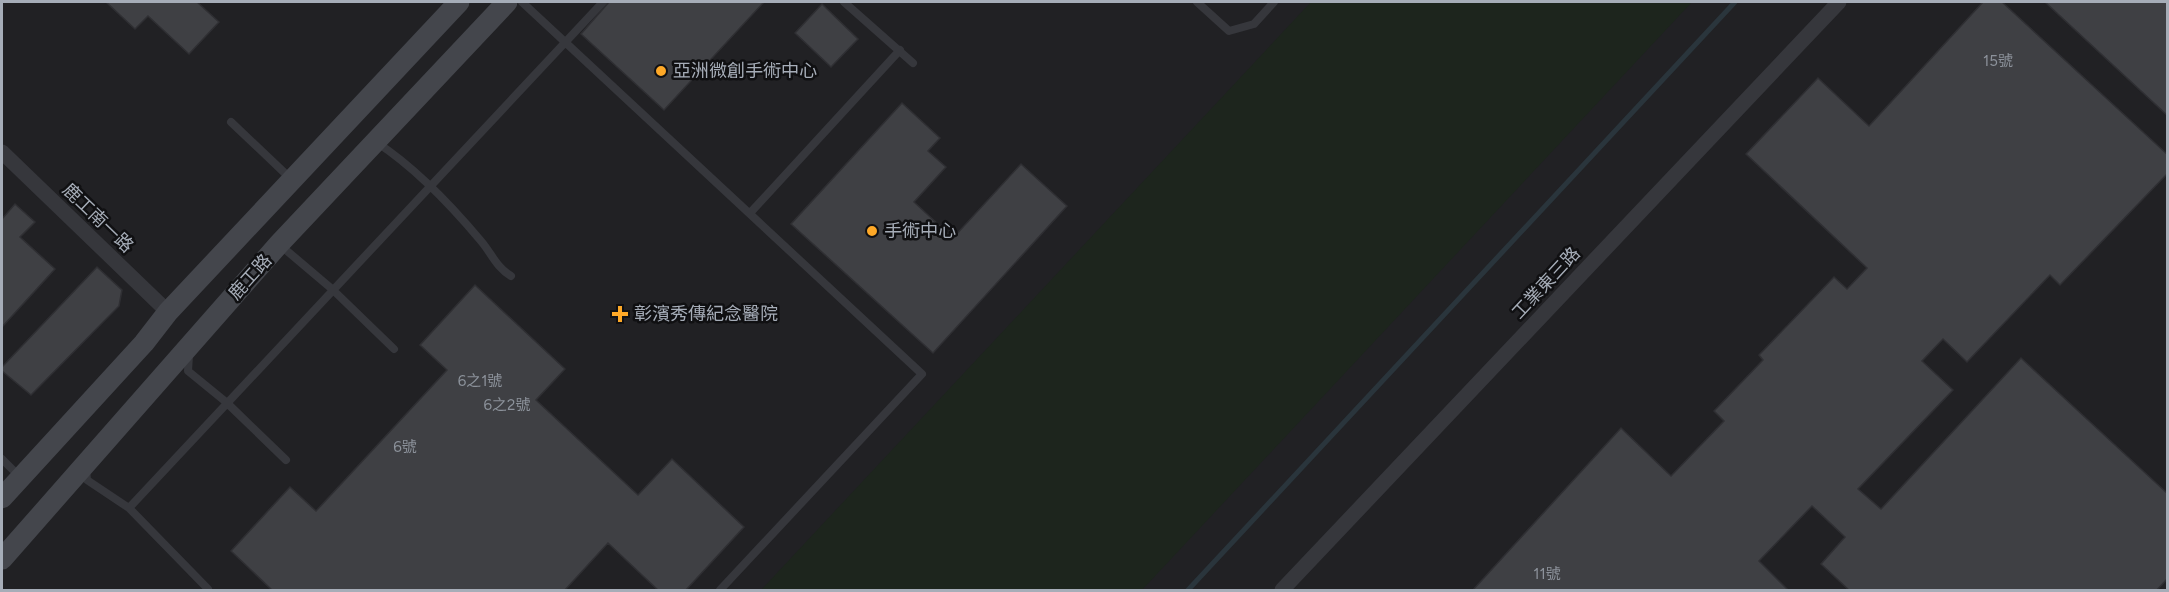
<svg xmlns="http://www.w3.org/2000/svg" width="2169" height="592" font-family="Figtree,'Noto Sans TC',sans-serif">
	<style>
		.built { fill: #212124 }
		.green { fill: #1d251d }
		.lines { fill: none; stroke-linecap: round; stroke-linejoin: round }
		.stream { stroke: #2a353c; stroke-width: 5 }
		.building { fill: #3f4044; stroke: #2f2f33; stroke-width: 1.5 }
		.lane { stroke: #36373c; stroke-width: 8 }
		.street { stroke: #36373c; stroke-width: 15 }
		.secondary { stroke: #44464c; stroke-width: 21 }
		.poi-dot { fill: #fda827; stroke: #101012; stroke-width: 2 }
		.labels { text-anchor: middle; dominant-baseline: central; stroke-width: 5; stroke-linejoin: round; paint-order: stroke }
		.number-label { font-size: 15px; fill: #8c929b }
		.poi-label { font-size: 18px; fill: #a6adb8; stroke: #101012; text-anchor: start }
		.street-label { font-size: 18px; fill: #a6adb8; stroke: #101012 }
	</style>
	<rect width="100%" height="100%" fill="#151517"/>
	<path class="built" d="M2,2H2167V590H2Z"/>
	<path class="green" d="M1311,2H1692L1142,590H761Z"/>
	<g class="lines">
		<path class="stream" d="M1188,590L1735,2"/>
	</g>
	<path class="building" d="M106,2H197L219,22L189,54L148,16L135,29Z
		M609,2H764L664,110L581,34Z
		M1983,2H2002L2168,155V173L2060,285L2050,275L1967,362L1943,339L1922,361L1953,390L1858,489L1881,509L2021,358L2168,494V578L2156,591H1850L1821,564L1845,537L1812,506L1759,561L1789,591H1472L1621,428L1671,476L1724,421L1714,411L1763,360L1759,355L1834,277L1847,289L1867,268L1746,154L1818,78L1869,126Z
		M2045,2H2168V116Z
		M822,4L858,39L831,67L795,33Z
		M902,103L940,138L928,151L946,167L914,202L953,238L1021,164L1067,206L933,353L791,224Z
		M15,204L35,222L20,237L55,269L2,327V219Z
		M97,267L122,290L119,306L31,395L2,371V367Z
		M475,285L565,369L536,400L638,495L672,459L744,527L685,591H659L608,543L564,591H273L231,551L290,487L316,511L447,370L420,345Z"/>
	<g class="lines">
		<path class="lane" d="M522,2L922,374L720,590
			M844,2L913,63
			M1197,2L1229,31L1254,24L1274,2
			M231,122L291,179
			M376,142C416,168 450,204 481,241C492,254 496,267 511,276
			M751,212L900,50
			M280,245L332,289L394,349
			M189,355L188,371L226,402L286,460
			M2,459L20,477
			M86,468L87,480L129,508L208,589L206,590
			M129,508L603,2"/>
		<path class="street" d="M2,152L168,312
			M1282,590L1839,2"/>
		<path class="secondary" d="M2,498L144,343L168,312L459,2
			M2,559L279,244L507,2"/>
	</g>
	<g class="poi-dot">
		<circle cx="661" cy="71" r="6"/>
		<circle cx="872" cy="231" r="6"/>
		<path d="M617 305h6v6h6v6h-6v6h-6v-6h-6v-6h6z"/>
	</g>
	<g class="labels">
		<g class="number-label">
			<text x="1998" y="61">15號</text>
			<text x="480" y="381">6之1號</text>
			<text x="507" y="405">6之2號</text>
			<text x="405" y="447">6號</text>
			<text x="1547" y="574">11號</text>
		</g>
		<g class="poi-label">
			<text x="673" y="71">亞洲微創手術中心</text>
			<text x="884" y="231">手術中心</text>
			<text x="634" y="314">彰濱秀傳紀念醫院</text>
		</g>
		<g class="street-label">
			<text transform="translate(98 218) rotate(44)">鹿工南一路</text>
			<text transform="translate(250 277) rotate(-48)">鹿工路</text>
			<text transform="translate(1546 283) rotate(-47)">工業東三路</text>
		</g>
	</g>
	<rect width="2169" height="592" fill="none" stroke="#a6adb8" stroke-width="6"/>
</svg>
